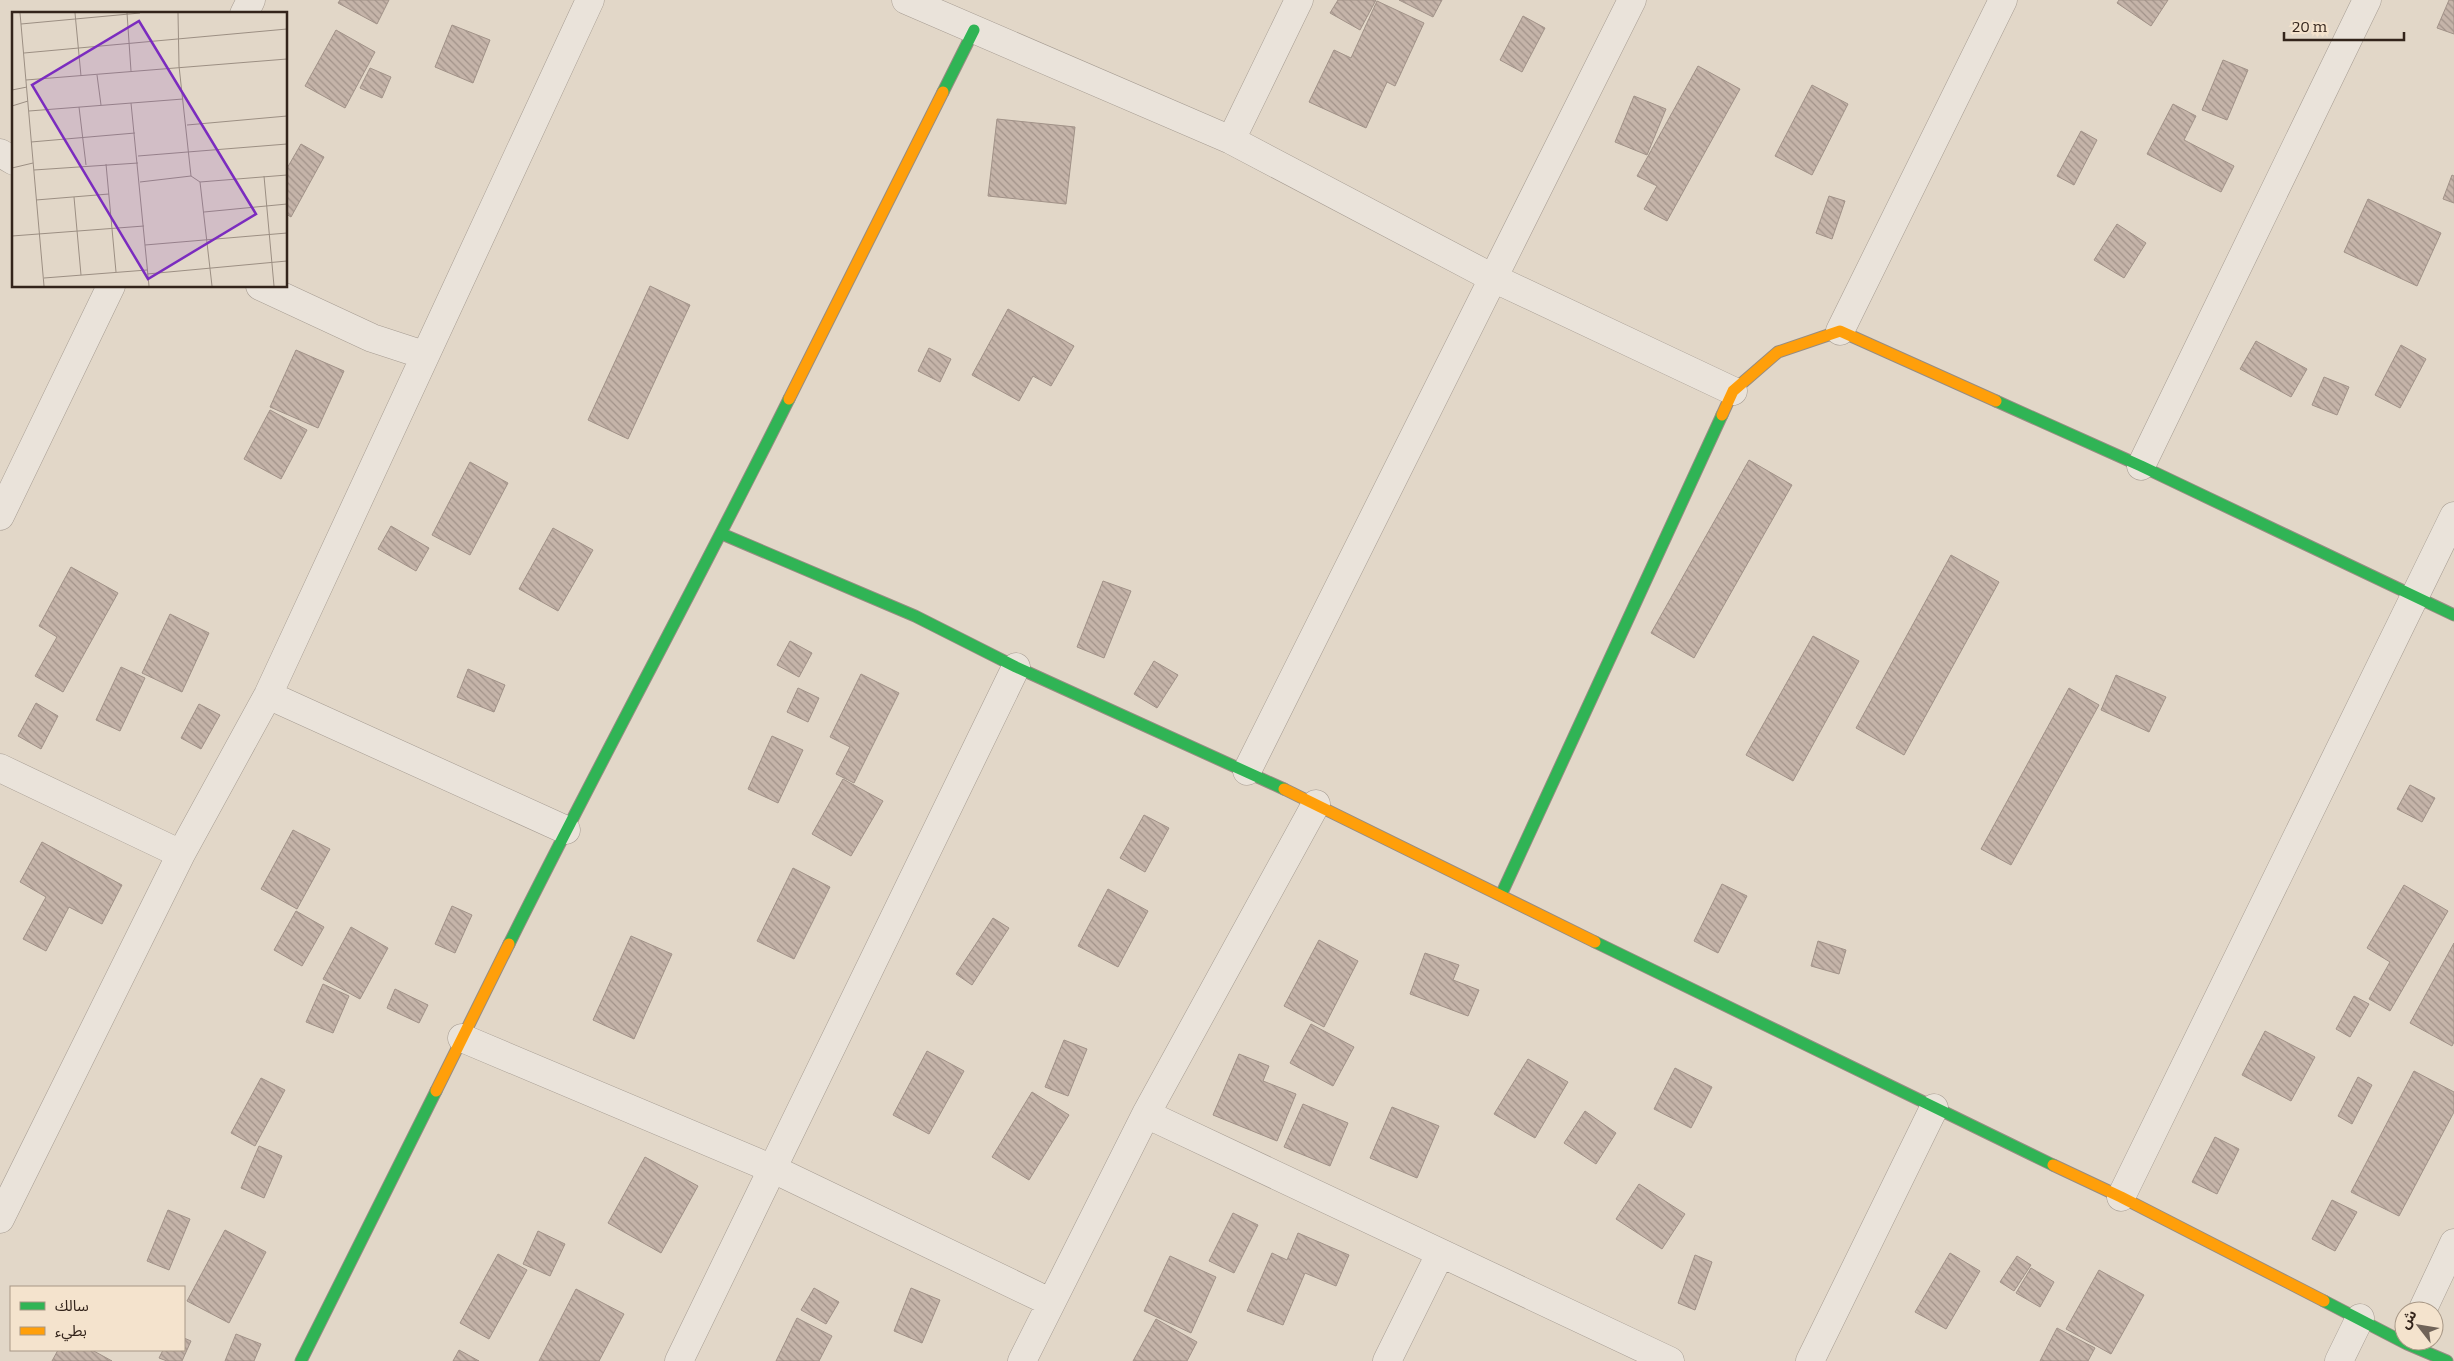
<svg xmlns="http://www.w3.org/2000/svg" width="2454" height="1361" font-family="Bitter,'Noto Sans Arabic',serif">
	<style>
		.building { fill: url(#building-back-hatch); stroke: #a19288 }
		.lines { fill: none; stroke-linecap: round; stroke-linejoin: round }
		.street-casing { stroke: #a69c92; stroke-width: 29 }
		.fast-casing { stroke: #968c82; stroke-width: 13 }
		.slow-casing { stroke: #968c82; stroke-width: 13 }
		.street { stroke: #eae3da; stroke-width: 28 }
		.fast { stroke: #30b455; stroke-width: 11 }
		.slow { stroke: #ff9f0a; stroke-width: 11 }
		.inset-road { fill: none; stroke: #9c8f83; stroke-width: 1 }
		.view { fill: #7b2cbf; fill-opacity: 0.15; stroke: #7b2cbf; stroke-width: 2.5 }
		.inset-edge { fill: none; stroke: #33241b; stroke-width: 2.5 }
	</style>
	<defs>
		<pattern id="building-back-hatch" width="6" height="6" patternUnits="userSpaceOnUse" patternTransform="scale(1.25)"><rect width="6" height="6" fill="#c5b4a9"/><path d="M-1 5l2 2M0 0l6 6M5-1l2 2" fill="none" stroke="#a19289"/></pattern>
	</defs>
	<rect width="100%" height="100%" fill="#e2d7c8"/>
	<path class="building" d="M340,0H389L377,24L338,3Z
		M1338,0H1376L1360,30L1330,13Z
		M1399,0H1442L1433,17Z
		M2119,0H2168L2151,26L2117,3Z
		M2449,0H2454V34L2437,28Z
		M1377,1L1424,23L1395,86L1387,82L1366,128L1309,102L1334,50L1351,58Z
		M1523,16L1545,28L1522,72L1500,60Z
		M452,25L490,40L473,83L435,67Z
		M336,30L375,52L345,108L305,86Z
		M2223,60L2248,70L2227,120L2202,110Z
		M1698,66L1740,89L1667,221L1644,209L1657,186L1637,176Z
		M370,68L391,77L382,98L360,88Z
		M1812,85L1848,104L1812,175L1775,156Z
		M1634,96L1666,109L1647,155L1615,142Z
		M2173,104L2196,116L2184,140L2234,166L2221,192L2147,154Z
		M997,119L1075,127L1066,204L988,196Z
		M2081,131L2097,140L2074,185L2057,176Z
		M301,144L324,157L291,217L286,214V170Z
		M2452,175L2454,176V203L2443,199Z
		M1829,196L1845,201L1832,239L1816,233Z
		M2368,199L2441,233L2417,286L2344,252Z
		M2117,224L2146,243L2124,278L2094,260Z
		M650,286L690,305L628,439L588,420Z
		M1008,309L1074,346L1051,386L1033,376L1019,401L972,375Z
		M2256,341L2307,369L2291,397L2240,369Z
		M2401,345L2426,359L2400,408L2375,395Z
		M929,348L951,359L940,382L918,371Z
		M296,350L344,371L318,428L270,407Z
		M2324,377L2349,387L2337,415L2312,405Z
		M270,410L307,430L281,479L244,459Z
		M1749,460L1792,485L1694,658L1651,633Z
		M470,462L508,483L470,555L432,535Z
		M391,526L429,548L416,571L378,549Z
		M553,528L593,550L558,611L519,589Z
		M1951,555L1999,582L1904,755L1856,728Z
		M71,567L118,593L63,692L35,676L57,637L39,626Z
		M1103,581L1131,591L1104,658L1077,647Z
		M170,614L209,633L182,692L142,673Z
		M1813,636L1859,661L1793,781L1746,755Z
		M790,641L812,653L799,677L777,665Z
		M1154,661L1178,675L1157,708L1134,694Z
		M121,667L145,678L120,731L96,720Z
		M468,669L505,685L494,712L457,697Z
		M861,674L899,693L854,783L836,774L850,747L830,737Z
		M2116,675L2166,697L2149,732L2101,710Z
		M798,688L819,698L808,722L787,712Z
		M2069,688L2099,705L2011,865L1981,849Z
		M36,703L58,716L41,749L18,736Z
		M199,704L220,715L201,749L181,738Z
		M772,736L803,750L778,803L748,789Z
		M843,779L883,801L851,856L812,834Z
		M2410,785L2435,798L2422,822L2397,809Z
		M1144,815L1169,828L1145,872L1120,858Z
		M293,830L330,849L297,909L261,889Z
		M42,842L122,885L102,924L69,907L46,951L23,939L46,897L20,882Z
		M793,868L830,887L794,959L757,941Z
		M1722,884L1747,896L1718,953L1694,941Z
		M2404,885L2448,911L2390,1011L2369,999L2390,962L2367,948Z
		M1108,889L1148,911L1118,967L1078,946Z
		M452,906L472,915L455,953L435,944Z
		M296,911L324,927L302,966L274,950Z
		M993,918L1009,928L972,985L956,974Z
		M351,927L388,948L360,999L323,979Z
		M631,936L672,954L634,1039L593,1020Z
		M1319,940L1358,961L1324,1027L1284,1006Z
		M1818,941L1846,950L1839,974L1811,966Z
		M2454,943V1042L2452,1046L2410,1023Z
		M1425,953L1459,965L1453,980L1479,990L1468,1016L1410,994Z
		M323,984L349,996L333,1033L306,1022Z
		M395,989L428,1005L419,1023L387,1008Z
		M2354,996L2369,1004L2350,1037L2336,1029Z
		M1311,1024L1354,1047L1333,1086L1290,1063Z
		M2265,1031L2315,1057L2291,1101L2242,1075Z
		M1064,1040L1087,1049L1068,1096L1045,1087Z
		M927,1051L964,1071L929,1134L893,1115Z
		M1239,1054L1269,1066L1263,1081L1296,1094L1277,1141L1213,1115Z
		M1528,1059L1568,1082L1535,1138L1494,1114Z
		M1675,1068L1712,1087L1691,1128L1654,1109Z
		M2414,1071L2454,1092V1112L2399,1216L2351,1192Z
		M2358,1077L2372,1085L2352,1124L2338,1116Z
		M261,1078L285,1090L255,1146L231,1133Z
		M1032,1092L1069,1115L1029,1180L992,1157Z
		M1303,1104L1348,1123L1330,1166L1284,1147Z
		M1392,1107L1439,1126L1417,1178L1370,1158Z
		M1585,1111L1616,1133L1596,1164L1564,1143Z
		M2215,1137L2239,1149L2217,1194L2192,1182Z
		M259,1146L282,1156L264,1198L241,1188Z
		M645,1157L698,1186L661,1253L608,1223Z
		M1639,1184L1685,1214L1662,1249L1616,1219Z
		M2332,1200L2357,1212L2335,1251L2312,1239Z
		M168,1210L190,1219L169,1270L147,1261Z
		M1233,1213L1258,1225L1234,1273L1209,1261Z
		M225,1230L266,1252L229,1323L187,1301Z
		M538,1231L565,1244L550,1276L523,1264Z
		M1298,1233L1349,1255L1336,1286L1305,1273L1283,1325L1247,1311L1272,1253L1287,1260Z
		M1950,1253L1980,1271L1946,1329L1915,1312Z
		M498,1254L527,1270L489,1339L460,1323Z
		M1695,1255L1712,1262L1695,1310L1678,1303Z
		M1170,1256L1216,1277L1191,1333L1144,1311Z
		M2017,1256L2031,1265L2014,1291L2000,1282Z
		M2031,1268L2054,1282L2040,1307L2016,1293Z
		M2099,1270L2144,1295L2111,1354L2066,1329Z
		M814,1288L839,1302L826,1324L801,1310Z
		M911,1288L940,1300L922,1343L894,1331Z
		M576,1289L624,1314L599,1361H539Z
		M797,1318L832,1336L819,1361H776Z
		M1156,1319L1197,1342L1187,1361H1133Z
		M2057,1328L2095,1348L2088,1361H2040Z
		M236,1334L261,1344L254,1361H225Z
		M184,1338L191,1341L182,1361H167L159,1358L163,1350H184Z
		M58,1350H92L112,1361H52Z
		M459,1350L479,1361H453Z"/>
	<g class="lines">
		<g class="street-casing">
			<path id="street" d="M906,0L1231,140L1493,278L1733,391
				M244,14L251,0
				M1231,140L1299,0
				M0,153L14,161
				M260,286L372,338L424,355
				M1840,331L2003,0
				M2141,466L2367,0
				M0,516L111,286
				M268,695L566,830
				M0,768L181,854
				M1247,771L1632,0
				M462,1038L773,1169L1050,1302
				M1146,1114L1670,1361
				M2121,1197L2454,516
				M0,1219L181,854L268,695L590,0
				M2422,1311L2454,1243
				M679,1361L1016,667
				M1022,1361L1146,1114L1316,804
				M1387,1361L1440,1254
				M1810,1361L1934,1108
				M2339,1361L2360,1318"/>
		</g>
		<g class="fast-casing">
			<path id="fast" d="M943,92L974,30
				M1996,401L2141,466L2454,615
				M722,534L915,616L1016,667L1284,789
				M1501,895L1722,415
				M1595,942L2053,1165
				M509,944C600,761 698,582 789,399
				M2324,1301L2407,1344L2447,1361
				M301,1361L436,1091"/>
		</g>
		<g class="slow-casing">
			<path id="slow" d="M789,399L943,92
				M1722,415L1733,391L1778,352L1840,331L1996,401
				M1284,789L1595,942
				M436,1091L509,944
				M2053,1165L2121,1197L2324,1301"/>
		</g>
		<use href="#street" class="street"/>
		<use href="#fast" class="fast"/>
		<use href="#slow" class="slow"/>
	</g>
	<g transform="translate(12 12)">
		<rect width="275" height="275" fill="#e2d7c8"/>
		<path class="inset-road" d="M8,1L32,274M63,1L69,64M115,1L119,59M166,1L167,54L179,164M9,12L128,1M12,41L275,17M85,63L89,93M14,68L275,47M0,78L15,75M119,91L137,274M0,94L16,89M67,95L74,153M17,99L171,87M175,113L275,104M19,130L123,121M126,144L275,132M94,152L104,260M0,156L21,151M22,158L126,151M252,164L262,274M128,170L179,164L188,170L275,163M188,170L200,274M62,185L69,263M24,188L97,182M192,200L275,192M0,224L132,214M133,233L275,221M135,262L275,249M32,266L135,258"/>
		<path class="view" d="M127,9L244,202L136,267L20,73Z"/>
		<rect width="275" height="275" class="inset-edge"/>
	</g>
	<rect x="10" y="1286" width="175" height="65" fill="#f4e3cd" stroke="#a79786"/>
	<rect x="20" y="1302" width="25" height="8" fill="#30b455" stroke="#a79786"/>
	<text x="55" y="1311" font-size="15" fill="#33241b">سالك</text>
	<rect x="20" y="1327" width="25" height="8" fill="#ff9f0a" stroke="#a79786"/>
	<text x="55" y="1336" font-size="15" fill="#33241b">بطيء</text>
	<g transform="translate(2419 1326) rotate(301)"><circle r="24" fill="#f4e3cd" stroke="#a79786"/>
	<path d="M0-4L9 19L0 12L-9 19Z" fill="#706358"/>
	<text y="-8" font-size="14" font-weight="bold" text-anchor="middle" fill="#33241b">ش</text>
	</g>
	<path d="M2284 32v8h120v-8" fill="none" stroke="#33241b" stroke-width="2.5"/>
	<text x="2292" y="32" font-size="15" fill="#33241b" stroke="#f4e3cd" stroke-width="4" paint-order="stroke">20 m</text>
</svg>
